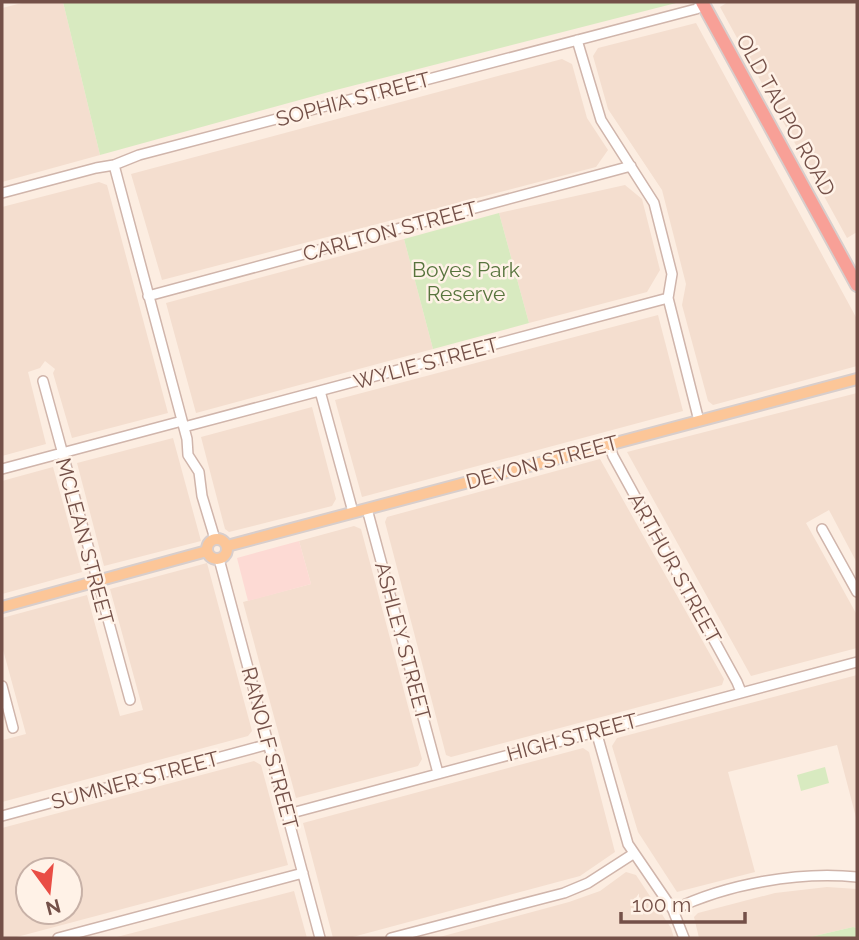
<svg xmlns="http://www.w3.org/2000/svg" width="859" height="940" font-family="Raleway,sans-serif">
	<style>
		.residential { fill: #f4decf; fill-rule: evenodd }
		.commercial { fill: #fddad4 }
		.green { fill: #d8eac0 }
		.lines { fill: none; stroke-linecap: round; stroke-linejoin: round }
		.minor-casing { stroke: #d0b5ab; stroke-width: 12 }
		.major-casing { stroke: #d8cecc; stroke-width: 14 }
		.highway-casing { stroke: #d8cecc; stroke-width: 16 }
		.minor { stroke: #fff; stroke-width: 9 }
		.major { stroke: #fcc698; stroke-width: 10 }
		.highway { stroke: #f8a097; stroke-width: 12 }
		.labels { text-anchor: middle; dominant-baseline: central; stroke-width: 5; stroke-linejoin: round; paint-order: stroke }
		.street-label { font-size: 21px; fill: #745048; stroke: #fff2e7 }
		.park-label { font-size: 21px; fill: #57743d; stroke: #fff2e7 }
	</style>
	<rect width="100%" height="100%" fill="#fcede1"/>
	<path class="residential" d="M26,2H63L100,155L2,182V8Z
		M728,2H857V232L847,238L720,7Z
		M696,23L857,319V366L713,405L708,401L682,305L686,284L662,190L608,109L593,56L598,48Z
		M562,59L572,64L587,118L608,150L596,167L162,280L131,174Z
		M99,182L107,185L168,413L72,438L53,373L55,369L45,361L40,368L28,372L46,444L2,456V207Z
		M625,185L642,199L660,270L647,292L529,323L499,213Z
		M404,239L433,349L196,413L166,303Z
		M658,315L683,411L362,497L335,400Z
		M857,393V563L829,510L806,523L857,615V648L751,676L627,452Z
		M312,407L336,499L332,506L229,532L225,529L201,437Z
		M173,438L201,541L104,566L77,463Z
		M600,459L724,679L722,685L451,757L446,755L385,522L387,517Z
		M53,467L82,572L2,594V481Z
		M354,526L361,529L422,759L418,766L296,798L243,602L311,584L299,541Z
		M207,563L252,731L248,736L2,802V738L3,740L26,734L2,646V618L87,595L120,716L143,710L110,589Z
		M857,675V821L837,745L728,772L755,872L677,892L638,832L612,746L617,738Z
		M583,748L589,752L615,852L580,876L349,938H333L303,823Z
		M254,761L261,765L288,865L13,938H2V828ZM28,870H70V912H28Z
		M626,872L636,875L671,928L674,938H436L569,902L600,891Z
		M827,887L857,889V928L853,927L806,938H699L694,917L698,913L775,893Z
		M294,891L307,938H113Z"/>
	<path class="commercial" d="M299,541L311,584L248,601L237,558Z"/>
	<path class="green" d="M63,2H680L336,90L100,155Z
		M499,213L529,323L433,349L404,239Z
		M825,767L829,783L801,791L797,775Z
		M853,927L857,928V938H806Z"/>
	<g class="lines">
		<g class="minor-casing">
			<path id="minor" d="M577,40L601,120L654,203L672,274L668,298L699,421
				M114,165L187,439L188,455L199,472L202,496L215,539
				M2,193L96,168L114,165L139,155L696,9L703,5
				M148,296L631,166
				M43,381L130,700
				M320,391L353,512
				M184,427L668,298
				M609,444L613,456L737,682L741,692
				M2,469L182,421
				M367,509L438,773
				M822,529L857,592
				M219,559L320,938
				M2,686L13,728
				M596,731L628,844L673,910L684,938
				M288,814L857,662
				M2,816L269,744
				M673,910C726,884 799,871 857,877
				M58,938L303,873
				M391,938L564,893L588,883L633,854"/>
		</g>
		<g class="major-casing">
			<path id="major" d="M207 549a10 10 0 1 1 20 0a10 10 0 1 1-20 0Z
				M227,546L857,379
				M2,607L207,551"/>
		</g>
		<g class="highway-casing">
			<path id="highway" d="M702,2L857,285"/>
		</g>
		<use href="#minor" class="minor"/>
		<use href="#major" class="major"/>
		<use href="#highway" class="highway"/>
	</g>
	<g class="labels">
		<g class="street-label">
			<text transform="translate(353 99) rotate(-15)">SOPHIA STREET</text>
			<text transform="translate(786 115) rotate(61)">OLD TAUPO ROAD</text>
			<text transform="translate(390 231) rotate(-15)">CARLTON STREET</text>
			<text transform="translate(426 363) rotate(-15)">WYLIE STREET</text>
			<text transform="translate(542 462) rotate(-15)">DEVON STREET</text>
			<text transform="translate(85 541) rotate(75)">MCLEAN STREET</text>
			<text transform="translate(675 568) rotate(61)">ARTHUR STREET</text>
			<text transform="translate(403 641) rotate(75)">ASHLEY STREET</text>
			<text transform="translate(572 737) rotate(-15)">HIGH STREET</text>
			<text transform="translate(270 748) rotate(75)">RANOLF STREET</text>
			<text transform="translate(135 780) rotate(-15)">SUMNER STREET</text>
		</g>
		<g class="park-label">
			<text x="466" y="269">Boyes Park<tspan x="466" dy="24">Reserve</tspan></text>
		</g>
	</g>
	<rect width="859" height="940" fill="none" stroke="#745048" stroke-width="7"/>
	<g transform="translate(49 891) rotate(165)"><circle r="33" fill="#fff2e7" stroke="#c7b1a7" stroke-width="2"/>
	<path d="M0-5L12 26L0 18L-12 26Z" fill="#e94d44"/>
	<text y="-10" font-size="19" font-weight="bold" text-anchor="middle" fill="#745048">N</text>
	</g>
	<path d="M621 912v10h124v-10" fill="none" stroke="#745048" stroke-width="3.5"/>
	<text x="632" y="912" font-size="21" fill="#745048" stroke="#fff2e7" stroke-width="5" paint-order="stroke">100 m</text>
</svg>
